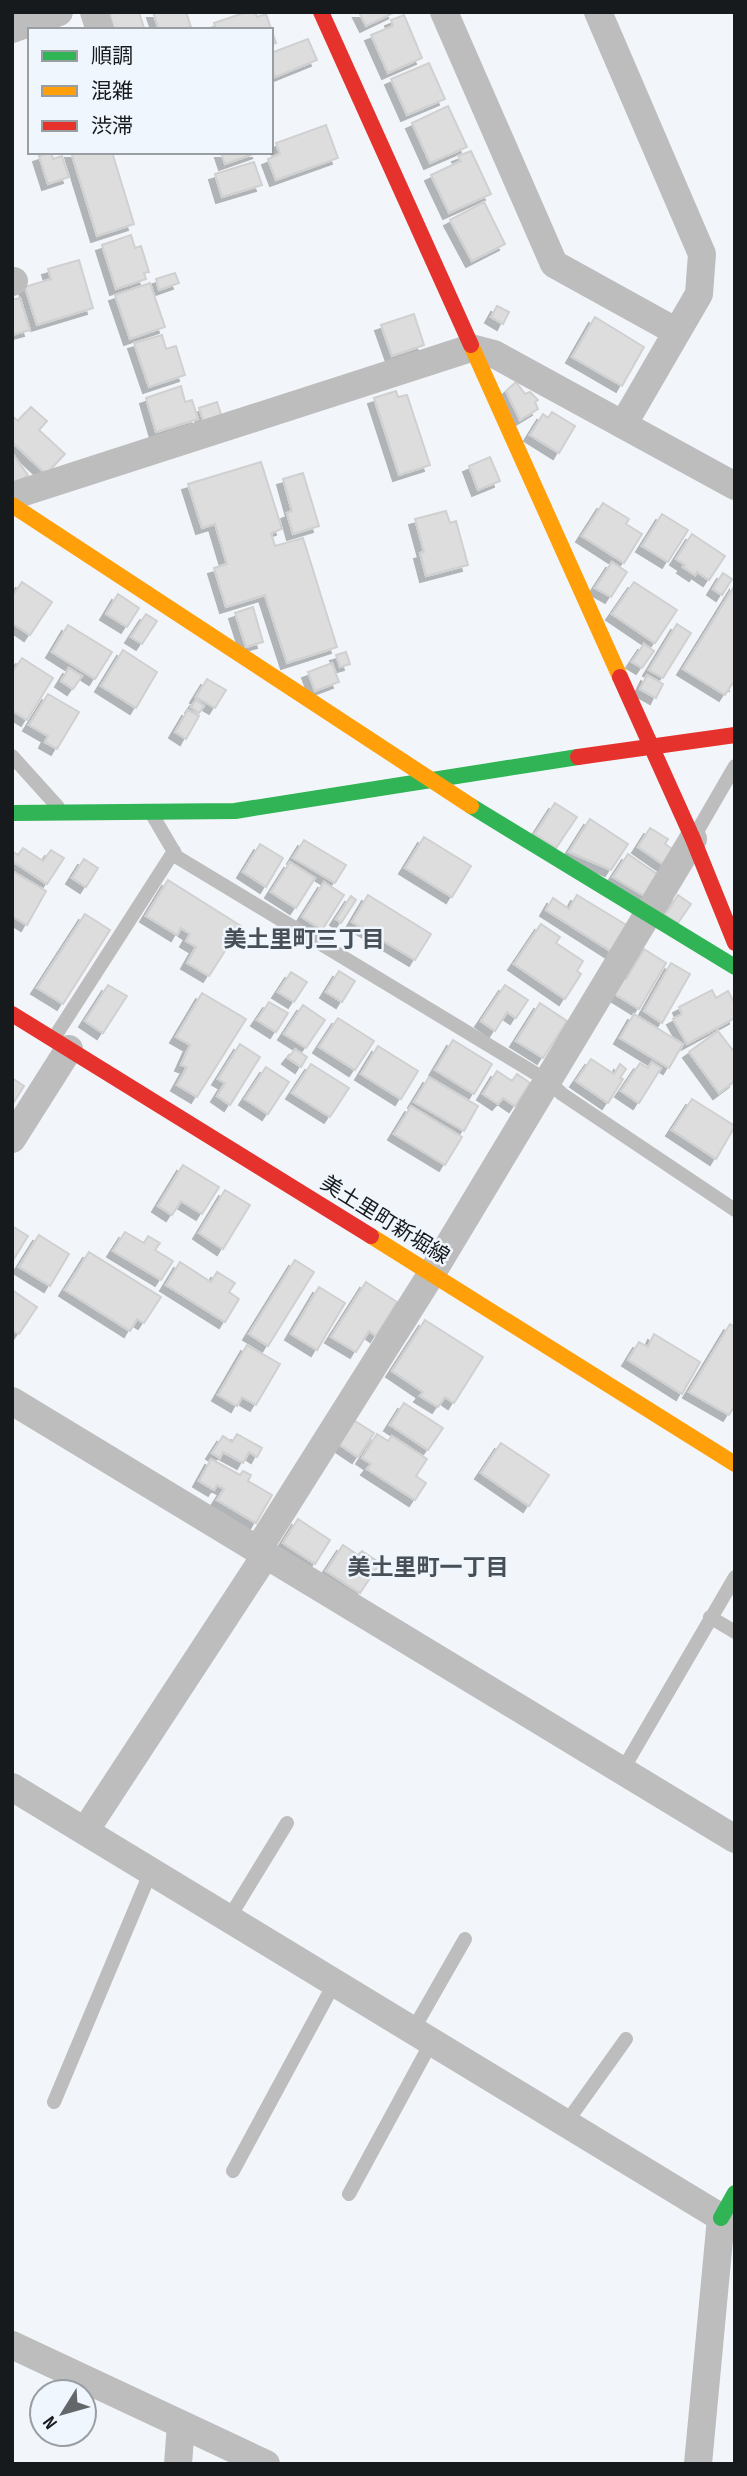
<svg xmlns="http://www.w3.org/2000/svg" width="747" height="2476" font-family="'Sofia Sans Condensed','Noto Sans JP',sans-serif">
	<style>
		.building { fill: #deddde; stroke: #d0d0d1; stroke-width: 2; filter: url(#shadow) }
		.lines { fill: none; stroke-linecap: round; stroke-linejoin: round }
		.lane { stroke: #bebdbe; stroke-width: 14 }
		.street { stroke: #bebdbe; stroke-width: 28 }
		.fast { stroke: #30b455; stroke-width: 16 }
		.slow { stroke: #ff9f0a; stroke-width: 16 }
		.jam { stroke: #e5322d; stroke-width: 16 }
		.labels { text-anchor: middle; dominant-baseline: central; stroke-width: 5; stroke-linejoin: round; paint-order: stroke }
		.street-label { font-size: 21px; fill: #171a1d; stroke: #eff6fd }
		.neighbourhood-label { font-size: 23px; font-weight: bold; fill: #484f57; stroke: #eff6fd }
	</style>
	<defs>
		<filter id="shadow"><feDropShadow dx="-6" dy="6" stdDeviation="0" flood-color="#0004"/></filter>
	</defs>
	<rect width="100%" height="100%" fill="#f2f6fa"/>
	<path class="building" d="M118,12H139L144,28L114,30L110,14Z
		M153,12H186L191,27L182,30H159Z
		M247,12H255L257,17L266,14L276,43L271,45V30H216L214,23Z
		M359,12H395L366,26Z
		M404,15L422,58L388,73L371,35L393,26L391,20Z
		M308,39L317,60L275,77L271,68V53Z
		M429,63L445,99L407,115L391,79Z
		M448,106L467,147L430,163L412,123Z
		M326,125L338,158L276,180L268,159L280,154L276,143Z
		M471,151L491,194L449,213L431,175L461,161L458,156Z
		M51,152L53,159L62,156L69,177L48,184L39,156Z
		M71,152H112L134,224L97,236Z
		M221,152H259L225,164Z
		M254,162L262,185L222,197L215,174Z
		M484,202L505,244L472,261L450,220Z
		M131,235L135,248L141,246L149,272L144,273L146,279L116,289L102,245Z
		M79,260L93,308L37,325L25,287L51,279L48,269Z
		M175,273L179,283L159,290L156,279Z
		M150,283L165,327L130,339L115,295Z
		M20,298L30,330L12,335V300Z
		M497,306L509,312L503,324L491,317Z
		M414,314L424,345L392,356L381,325Z
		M595,317L644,347L622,386L572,357Z
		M162,335L166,349L176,346L185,375L149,387L134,343Z
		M516,382L525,394L530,392L538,400L535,402L538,409L520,420L506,391Z
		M181,386L185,402L192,400L198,419L156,432L146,398Z
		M396,391L398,397L407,395L430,465L399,475L374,398Z
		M217,402L223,420L205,426L199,408Z
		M31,407L47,421L39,430L65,454L46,474L12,442V416L18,421Z
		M552,412L575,426L559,453L530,435L543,414L548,418Z
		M12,453L28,475L12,486Z
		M490,457L500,481L478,490L469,466Z
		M261,462L282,529L271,533L275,546L303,538L337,647L287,663L265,595L226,607L214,568L227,564L215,524L202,528L188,484Z
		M303,473L319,526L293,534L287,513L292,511L283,479Z
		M603,503L629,519L626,524L642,534L624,563L582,536Z
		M446,511L450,523L456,521L468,565L426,576L420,553L424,552L415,519Z
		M662,514L688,530L668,562L642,546Z
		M692,534L725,556L709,580L697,572L695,575L683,567L685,565L676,559Z
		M612,562L627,572L611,597L595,588Z
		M723,573L732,579L722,595L713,589Z
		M22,582L52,602L30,635L12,623V597Z
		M634,582L677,610L655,643L612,614Z
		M735,585V685L732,684L725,695L683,669Z
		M118,594L139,608L127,627L106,614Z
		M253,607L263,642L246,647L235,613Z
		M146,614L157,621L142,644L131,637Z
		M677,624L691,633L663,678L649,670Z
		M68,625L112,652L95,679L52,652Z
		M644,644L654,651L642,668L632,662Z
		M123,650L157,672L136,708L101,686Z
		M346,652L350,664L340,667L336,655Z
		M22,658L53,678L27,720L14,712L12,716V673Z
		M332,663L339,682L315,691L308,672Z
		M69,668L82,676L73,689L61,681Z
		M647,675L663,684L656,698L640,689Z
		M207,679L226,690L215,708L196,697Z
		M48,694L79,712L57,749L45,742L48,736L29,725Z
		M196,700L204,706L199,713L191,707Z
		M188,710L199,716L186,739L175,732Z
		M555,803L577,817L556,848L535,834Z
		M590,819L628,844L611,870L569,852Z
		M650,828L668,839L665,844L674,850L664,865L638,847Z
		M424,837L471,866L452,897L405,868Z
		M304,840L346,865L335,883L293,858Z
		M260,844L283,858L266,887L243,872Z
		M23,848L43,861L51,850L64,858L47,884L12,861V851L18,855Z
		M628,854L660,876L646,897L613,877Z
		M84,859L98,868L86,887L72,878Z
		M290,862L315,878L296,908L271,892Z
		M12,871L46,891L27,925L12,916Z
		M168,880L241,926L209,976L187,963L196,947L186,941L190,934L181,928L177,935L146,916Z
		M324,882L344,895L322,930L302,917Z
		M368,895L431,934L415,960L352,922Z
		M577,895L628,926L612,952L546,910L553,898L569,909Z
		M678,895L691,904L678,923L665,915Z
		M351,896L356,900L341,923L336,919Z
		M85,914L110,930L63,1004L37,988Z
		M541,924L560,937L556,943L583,961L577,971L581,974L565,999L514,964Z
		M644,949L666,963L639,1009L613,993L623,977L626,979Z
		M671,963L690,974L662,1023L644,1011Z
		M339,971L355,981L342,1002L326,992Z
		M291,972L307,982L294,1002L278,992Z
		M108,985L127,996L103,1033L85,1021Z
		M505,985L528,1000L516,1018L507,1012L495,1031L481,1021Z
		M712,990L716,998L728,991L735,1004V1018L687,1044L673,1019L682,1014L679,1007Z
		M202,993L246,1019L197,1097L177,1085L187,1067L181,1065L190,1045L176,1037Z
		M269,1002L288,1013L276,1032L257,1020Z
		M540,1003L567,1021L543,1058L516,1041Z
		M303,1005L325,1020L306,1048L284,1034Z
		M634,1014L683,1044L669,1068L620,1038Z
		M338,1018L374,1041L355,1070L319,1047Z
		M718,1031L735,1053V1081L719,1093L689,1052Z
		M453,1040L492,1064L474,1094L435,1070Z
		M240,1044L260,1057L230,1105L217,1096L225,1083L218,1079Z
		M378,1046L418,1071L401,1099L361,1074Z
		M295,1049L307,1057L301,1067L288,1058Z
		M591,1059L614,1074L620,1064L626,1069L620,1078L623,1079L608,1103L576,1081Z
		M652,1062L661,1068L639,1103L621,1091L640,1063L648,1068Z
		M311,1064L349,1088L330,1117L292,1093Z
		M266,1067L289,1082L268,1114L245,1099Z
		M497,1071L512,1081L517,1074L530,1083L515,1106L503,1098L498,1104L483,1094Z
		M429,1077L478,1106L464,1131L414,1102Z
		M12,1078L24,1086L12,1105Z
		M692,1099L735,1126L716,1159L672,1130Z
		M411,1106L462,1137L445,1165L394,1134Z
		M183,1165L219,1187L202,1214L181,1201L172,1215L158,1206Z
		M225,1190L250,1205L223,1249L199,1233Z
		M12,1226L28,1236L12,1262Z
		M125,1232L144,1243L148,1236L160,1243L155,1250L173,1261L161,1280L113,1251Z
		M39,1235L69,1254L50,1286L19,1267Z
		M89,1252L161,1297L144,1323L137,1319L130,1331L65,1290Z
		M295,1260L314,1272L268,1346L249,1334Z
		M180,1262L211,1282L217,1272L235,1283L229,1292L239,1299L225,1322L166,1285Z
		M366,1282L397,1302L376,1336L369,1331L356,1352L331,1337Z
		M319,1287L345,1303L317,1350L291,1334Z
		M12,1290L37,1307L19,1334L12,1330Z
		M425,1320L483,1357L454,1403L445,1397L438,1407L420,1396L423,1392L392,1371Z
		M730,1324L735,1327V1405L729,1415L689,1392Z
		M654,1334L700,1362L682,1394L628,1360L639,1342L648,1347Z
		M247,1345L280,1364L256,1405L242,1397L237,1406L218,1395Z
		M404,1403L443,1428L428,1450L390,1425Z
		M352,1419L374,1433L358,1457L337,1443Z
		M237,1434L262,1448L257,1457L249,1452L243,1463L223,1452L220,1458L212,1453L223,1436L232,1442Z
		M377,1434L388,1441L392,1436L427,1459L416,1476L426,1483L415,1500L367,1469L371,1464L362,1458Z
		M501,1443L549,1475L529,1506L481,1473Z
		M211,1459L240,1475L243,1471L251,1475L248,1481L272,1495L256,1523L217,1500L224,1489L217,1485L214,1490L199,1481Z
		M298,1519L330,1540L315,1564L283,1543Z
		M343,1545L358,1555L362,1551L380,1563L360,1593L326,1571Z"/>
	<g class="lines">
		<path class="lane" d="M12,756L58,807
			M153,816L177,857L548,1081L562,1094L735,1210
			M695,835L735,766
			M54,1038L174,851
			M710,1617L735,1632
			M622,1771L735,1577
			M229,1918L287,1823
			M413,2030L465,1939
			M54,2102L151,1871
			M566,2123L626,2039
			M233,2171L335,1982
			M349,2194L432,2041"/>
		<path class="street" d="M94,12L100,30
			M444,12L554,264L677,332
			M598,12L702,254L699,294L623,425
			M12,29L59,12
			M12,282L14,281
			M12,496L471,348L494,354L735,486
			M12,1139L69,1049
			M12,1401L735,1839
			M257,1551L432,1273L693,839
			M12,1787L735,2226
			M85,1831L265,1556
			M12,2345L266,2464
			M178,2464L181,2424
			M698,2464L721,2218"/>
		<path class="fast" d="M471,806L735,967
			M12,813L235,811L578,757
			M721,2218L735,2193"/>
		<path class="slow" d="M471,345L620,677
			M12,505L471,806
			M371,1236L735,1464"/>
		<path class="jam" d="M321,12L471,345
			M620,677L693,839L735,943
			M578,757L735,735
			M12,1014L371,1236"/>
	</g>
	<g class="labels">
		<g class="street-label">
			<text transform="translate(385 1220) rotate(32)">美土里町新堀線</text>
		</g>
		<g class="neighbourhood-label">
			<text x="304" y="940">美土里町三丁目</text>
			<text x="428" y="1568">美土里町一丁目</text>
		</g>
	</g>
	<rect width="747" height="2476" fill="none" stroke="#171a1d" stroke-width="28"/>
	<rect x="28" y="28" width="245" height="126" fill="#eff6fd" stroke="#999ea3" stroke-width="2"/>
	<rect x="42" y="51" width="35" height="10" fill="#30b455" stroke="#999ea3" stroke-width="2"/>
	<text x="91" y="63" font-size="21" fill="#171a1d">順調</text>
	<rect x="42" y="86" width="35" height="10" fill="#ff9f0a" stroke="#999ea3" stroke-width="2"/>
	<text x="91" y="98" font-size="21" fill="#171a1d">混雑</text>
	<rect x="42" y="121" width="35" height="10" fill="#e5322d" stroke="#999ea3" stroke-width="2"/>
	<text x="91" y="133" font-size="21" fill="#171a1d">渋滞</text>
	<g transform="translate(63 2413) rotate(233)"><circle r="33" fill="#eff6fd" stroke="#999ea3" stroke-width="2"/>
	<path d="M0-5L12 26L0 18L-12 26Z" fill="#64676a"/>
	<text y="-10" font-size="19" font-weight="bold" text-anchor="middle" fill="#171a1d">N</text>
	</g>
</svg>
